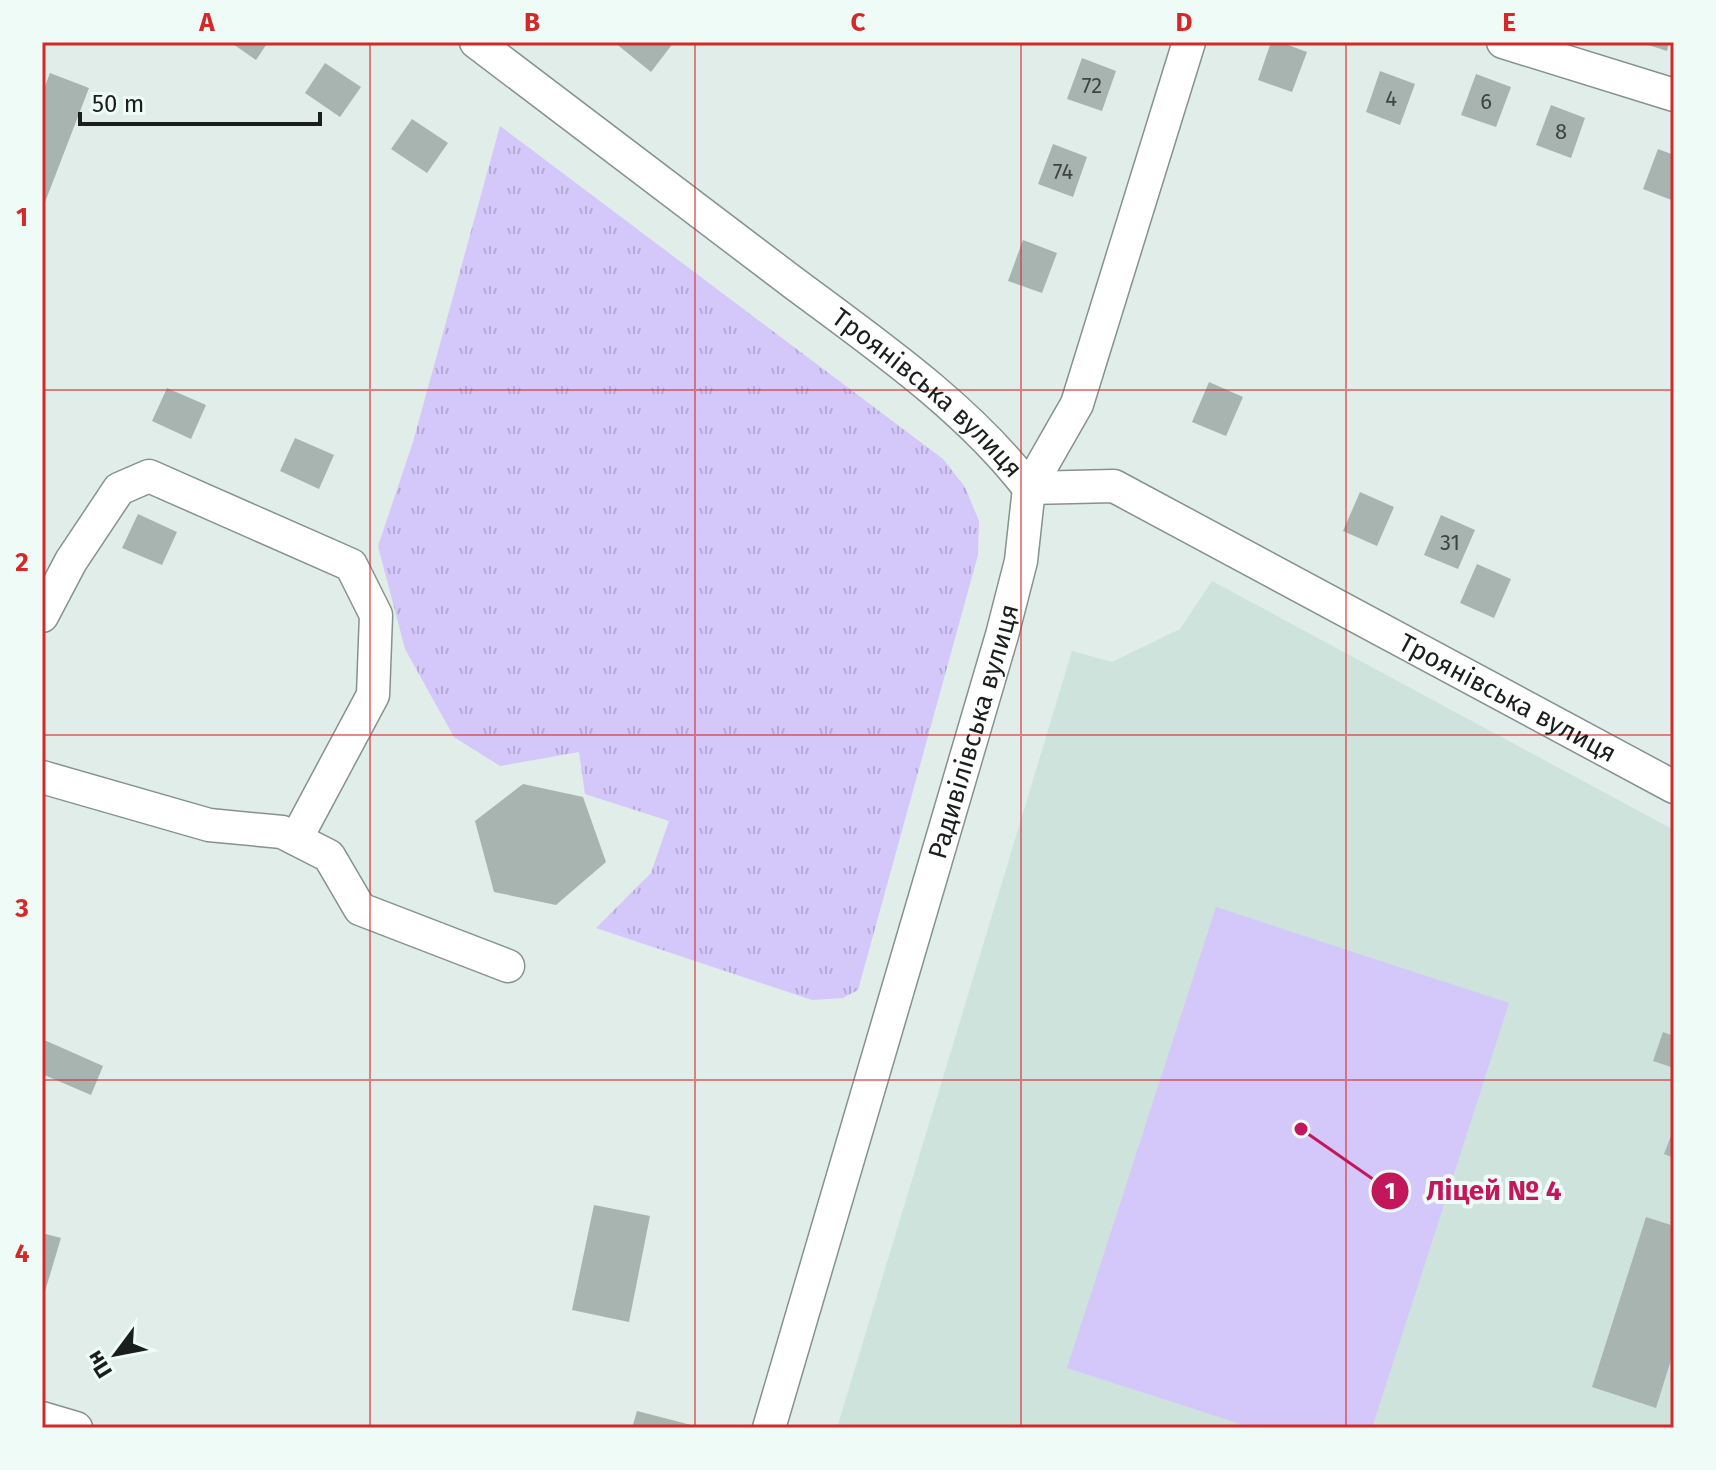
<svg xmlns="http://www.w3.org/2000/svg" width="1716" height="1470" font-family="'Fira Sans',sans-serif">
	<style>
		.built { fill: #cee3dc }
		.grass { fill: #d4c7f9 }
		.park { fill: url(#park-tufts) }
		.building { fill: #a8b4b0 }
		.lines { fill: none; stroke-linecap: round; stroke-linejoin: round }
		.minor-casing { stroke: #86928e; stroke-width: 35 }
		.minor { stroke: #fff; stroke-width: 32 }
		.grid { fill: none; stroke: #d62828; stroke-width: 2; stroke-opacity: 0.55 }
		.labels { text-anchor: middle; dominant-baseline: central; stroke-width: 8; stroke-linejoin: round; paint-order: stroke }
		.number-label { font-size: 22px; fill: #3e4442 }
		.street-label { font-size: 26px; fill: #1a1e1d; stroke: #eefbf6 }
		.leader { fill: none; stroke: #c2185b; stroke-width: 3 }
		.callout-dot { fill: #c2185b; stroke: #eefbf6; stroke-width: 3 }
		.mark-label { font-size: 24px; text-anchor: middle; font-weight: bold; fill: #fff }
		.callout-label { font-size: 28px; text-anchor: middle; font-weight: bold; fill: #c2185b; stroke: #eefbf6; stroke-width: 8; stroke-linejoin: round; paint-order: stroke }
		.neatline { fill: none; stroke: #d62828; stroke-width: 3 }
		.grid-label { font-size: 26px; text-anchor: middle; font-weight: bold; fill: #d62828 }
	</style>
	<defs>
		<pattern id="park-tufts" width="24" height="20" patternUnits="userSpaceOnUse" patternTransform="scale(2)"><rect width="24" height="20" fill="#d4c7f9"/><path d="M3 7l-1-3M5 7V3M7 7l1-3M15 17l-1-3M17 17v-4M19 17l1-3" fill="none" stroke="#b5aad5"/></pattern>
	</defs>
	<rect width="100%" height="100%" fill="#e0ede9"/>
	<path class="built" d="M1212,581L1674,830V1428H837L1072,651L1112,662L1180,629Z"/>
	<path class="grass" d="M1216,907L1509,1003L1372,1428H1253L1067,1368Z"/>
	<path class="park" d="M500,126L943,459L965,487L979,521L978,555L858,990L843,998L812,1000L596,928L651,873L669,821L585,794L579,752L500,766L454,737L405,649L378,546L413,442Z"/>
	<path class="building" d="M230,42H268L256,60Z
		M614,42H674L651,72Z
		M1271,42H1280L1307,52L1292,92L1258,80Z
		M1639,42H1669L1667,51Z
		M1082,58L1116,71L1102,111L1067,99Z
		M325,63L361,87L340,117L305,93Z
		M1380,71L1415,84L1400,125L1366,112Z
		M50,73L89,88L42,210V94Z
		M1476,74L1511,87L1496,127L1461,115Z
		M1551,105L1585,118L1571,158L1536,145Z
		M412,119L448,143L427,173L391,149Z
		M1053,144L1087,157L1073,197L1038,184Z
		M1658,149L1674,155V201L1643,189Z
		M1023,240L1057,253L1042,293L1008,281Z
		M1209,382L1243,397L1226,436L1192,422Z
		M167,388L206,405L191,439L152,421Z
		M295,438L334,455L319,489L280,471Z
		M1360,492L1394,507L1377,546L1343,531Z
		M138,514L177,532L162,565L122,548Z
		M1441,515L1475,530L1458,569L1424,555Z
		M1477,564L1511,579L1494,618L1460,603Z
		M523,784L583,797L606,862L556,905L494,892L475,821Z
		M1663,1032L1674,1036V1068L1653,1061Z
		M42,1039L103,1066L91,1095L42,1074Z
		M1674,1128V1158L1664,1154Z
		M594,1205L650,1216L629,1322L572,1310Z
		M1646,1217L1674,1226V1350L1656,1408L1592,1387Z
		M42,1233L61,1238L43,1298H42Z
		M637,1411L699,1427L698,1428H632Z"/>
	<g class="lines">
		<g class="minor-casing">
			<g id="minor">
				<path id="s1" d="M476,42C581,121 686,201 791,281C874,343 966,406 1029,488"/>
				<path d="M1503,42L1674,95"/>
				<path id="s2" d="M1029,488L1114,486L1674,787"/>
				<path d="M42,616L71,561L119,489L149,476L351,565L376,615L373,695L296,839"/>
				<path d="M42,777L209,825L282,832L329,856L360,909L508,966"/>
				<path d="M42,1418L76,1428"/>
				<path id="s3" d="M769,1428L1002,635L1021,561L1029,488L1077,404L1189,42"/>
			</g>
		</g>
		<use href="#minor" class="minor"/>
	</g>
	<path class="grid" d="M370,42V1428M695,42V1428M1021,42V1428M1346,42V1428M42,390H1674M42,735H1674M42,1080H1674"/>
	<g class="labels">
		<g class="number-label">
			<text x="1092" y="85">72</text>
			<text x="1391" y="98">4</text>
			<text x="1486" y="101">6</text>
			<text x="1561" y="131">8</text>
			<text x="1063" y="171">74</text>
			<text x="1450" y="542">31</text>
		</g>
		<g class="street-label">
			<text stroke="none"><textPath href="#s1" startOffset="572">Троянівська вулиця</textPath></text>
			<text stroke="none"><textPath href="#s2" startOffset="532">Троянівська вулиця</textPath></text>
			<text stroke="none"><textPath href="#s3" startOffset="726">Радивілівська вулиця</textPath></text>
		</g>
	</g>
	<path class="leader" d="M1301 1129L1390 1191"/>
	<g class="callout-dot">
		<circle cx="1301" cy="1129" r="8"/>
		<circle cx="1390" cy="1191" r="20"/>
	</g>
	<g class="mark-label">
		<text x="1390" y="1199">1</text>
	</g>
	<g class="callout-label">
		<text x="1494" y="1200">Ліцей № 4</text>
	</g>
	<rect width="1716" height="1470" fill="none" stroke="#eefbf6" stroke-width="88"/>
	<g transform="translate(116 1354) rotate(238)" stroke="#eefbf6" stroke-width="6" paint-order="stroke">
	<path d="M0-6L14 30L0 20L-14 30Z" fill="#1a1e1d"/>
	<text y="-12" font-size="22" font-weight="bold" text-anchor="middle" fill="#1a1e1d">Пн</text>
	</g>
	<path d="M80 112v12h240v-12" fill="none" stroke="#1a1e1d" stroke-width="4"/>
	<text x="92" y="112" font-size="24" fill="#1a1e1d" stroke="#eefbf6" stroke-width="6" paint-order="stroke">50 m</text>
	<rect x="44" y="44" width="1628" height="1382" class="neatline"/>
	<g class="grid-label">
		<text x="207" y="31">A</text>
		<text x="532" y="31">B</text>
		<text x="858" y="31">C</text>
		<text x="1184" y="31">D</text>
		<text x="1509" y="31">E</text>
		<text x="22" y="226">1</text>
		<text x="22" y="571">2</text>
		<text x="22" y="917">3</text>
		<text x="22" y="1262">4</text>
	</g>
</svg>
